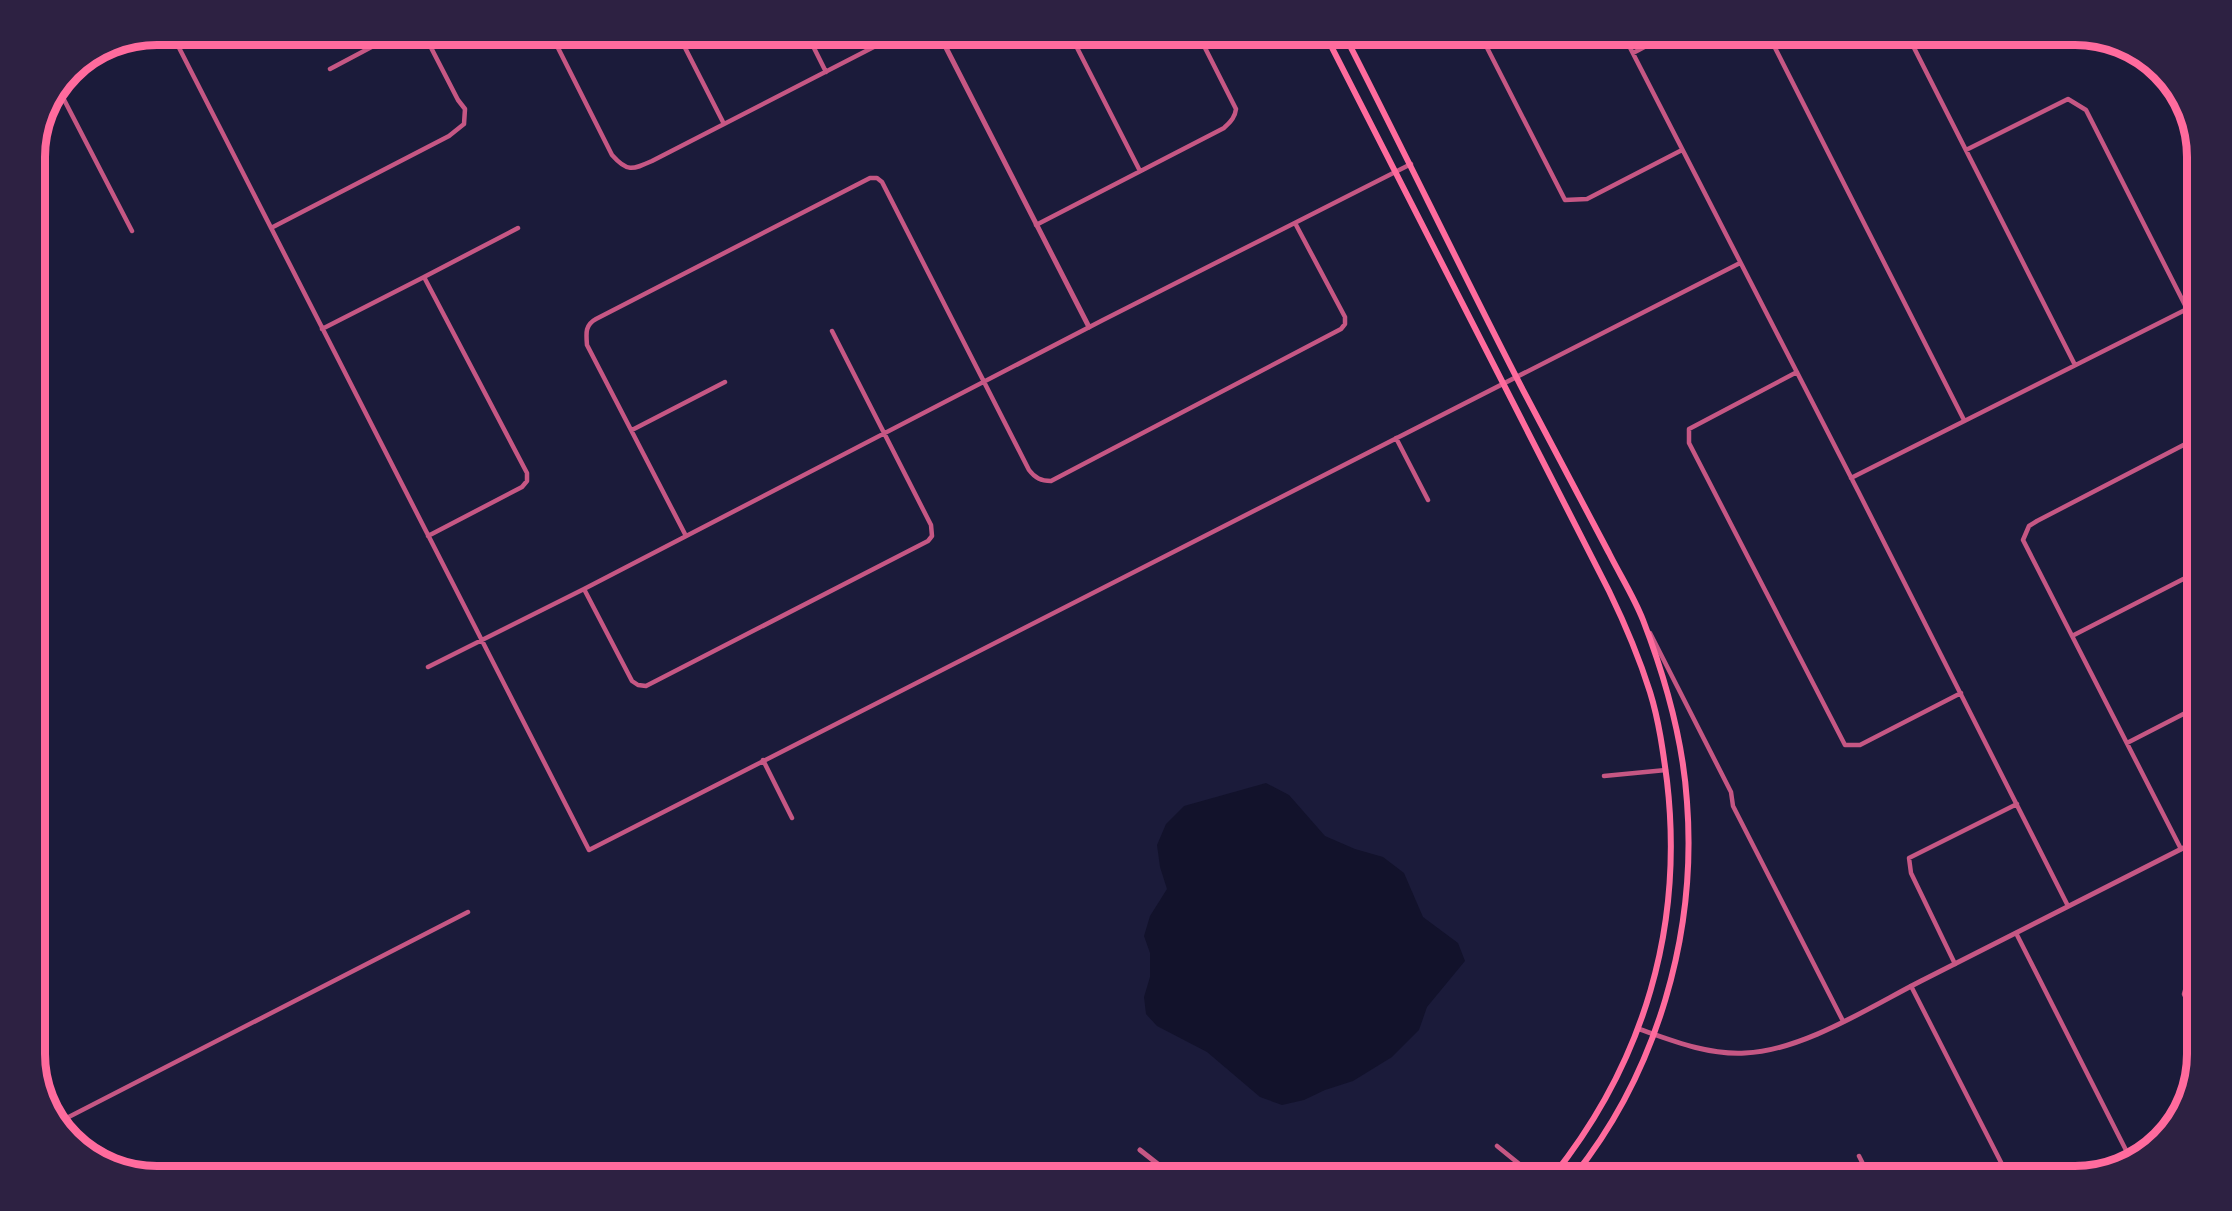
<svg xmlns="http://www.w3.org/2000/svg" width="2232" height="1211" font-family="Overpass,sans-serif">
	<style>
		.water { fill: #12122b }
		.lines { fill: none; stroke-linecap: round; stroke-linejoin: round }
		.minor { stroke: #c65784; stroke-width: 4.5 }
		.tertiary { stroke: #c65784; stroke-width: 5 }
		.secondary { stroke: #ff6b9d; stroke-width: 6 }
		.rim { fill: none; stroke: #ff6b9d; stroke-width: 8 }
	</style>
	<rect width="100%" height="100%" fill="#1b1b3a"/>
	<path class="water" d="M1266,783L1289,795L1325,836L1355,849L1383,857L1404,873L1423,917L1458,943L1465,961L1427,1007L1419,1030L1392,1057L1353,1081L1325,1090L1304,1100L1282,1105L1260,1097L1207,1052L1157,1026L1146,1014L1144,997L1150,977V953L1144,936L1150,916L1167,889L1160,867L1157,845L1166,824L1184,806Z"/>
	<g class="lines">
		<path class="minor" d="M172,34L589,850L1740,263
			M551,34L612,155C627,172 632,170 652,161L899,34
			M678,34L724,124
			M807,34L826,72
			M1070,34L1140,171
			M1480,34L1565,200L1587,199L1682,150
			M1623,34L1858,491L2068,906
			M1768,34L1964,420
			M1907,34L2075,365
			M1633,53L1669,34
			M330,69L396,34
			M58,88L132,231
			M1036,225L1224,128C1230,122 1235,118 1236,109L1198,34
			M271,228L449,136L464,124L465,109L458,100L424,34
			M424,277L518,228
			M322,329L424,277L527,473V481L522,487L428,536
			M1797,372L1689,429V443L1845,745H1860L1961,693
			M632,430L725,382
			M1396,438L1428,500
			M1851,478L2187,309L2086,110L2068,99L1966,150
			M686,536L587,345C586,333 585,325 596,319L870,178H877L882,182L1029,470C1035,478 1041,481 1051,481L1341,329L1345,324V317L1295,223
			M584,589L632,681L638,685L646,686L928,541L932,536L931,525L832,331
			M1650,633L1731,792L1733,806L1843,1021
			M2072,636L2197,572
			M428,667L584,589L1103,320L1411,164
			M2127,743L2197,707
			M763,760L792,818
			M1604,776L1666,770
			M2181,849L2023,540L2029,526L2037,521L2197,438
			M2016,933L2131,1160
			M1955,964L1911,873L1909,858L2017,804
			M2197,978L2187,983L2184,994L2197,1023
			M1911,986L2008,1176
			M57,1123L468,912
			M1497,1146L1534,1176
			M1859,1156L1869,1176"/>
		<path class="tertiary" d="M939,34L1089,327
			M1639,1029C1673,1041 1708,1055 1745,1053C1802,1051 1870,1007 1921,981C2013,934 2105,887 2197,841
			M1140,1150L1173,1176"/>
		<path class="secondary" d="M1325,34L1609,591C1625,624 1639,657 1650,692C1659,721 1663,751 1667,781C1684,927 1644,1062 1553,1176
			M1344,34C1405,153 1463,274 1524,392C1552,446 1581,499 1609,553C1620,575 1634,597 1643,620C1665,677 1683,740 1687,802C1697,934 1657,1072 1574,1176"/>
	</g>
	<path d="M0 0H2232V1211H0ZM157 45H2075A112 112 0 0 1 2187 157V1054A112 112 0 0 1 2075 1166H157A112 112 0 0 1 45 1054V157A112 112 0 0 1 157 45Z" fill="#2d2142" fill-rule="evenodd"/>
	<path class="rim" d="M157 45H2075A112 112 0 0 1 2187 157V1054A112 112 0 0 1 2075 1166H157A112 112 0 0 1 45 1054V157A112 112 0 0 1 157 45Z"/>
</svg>
